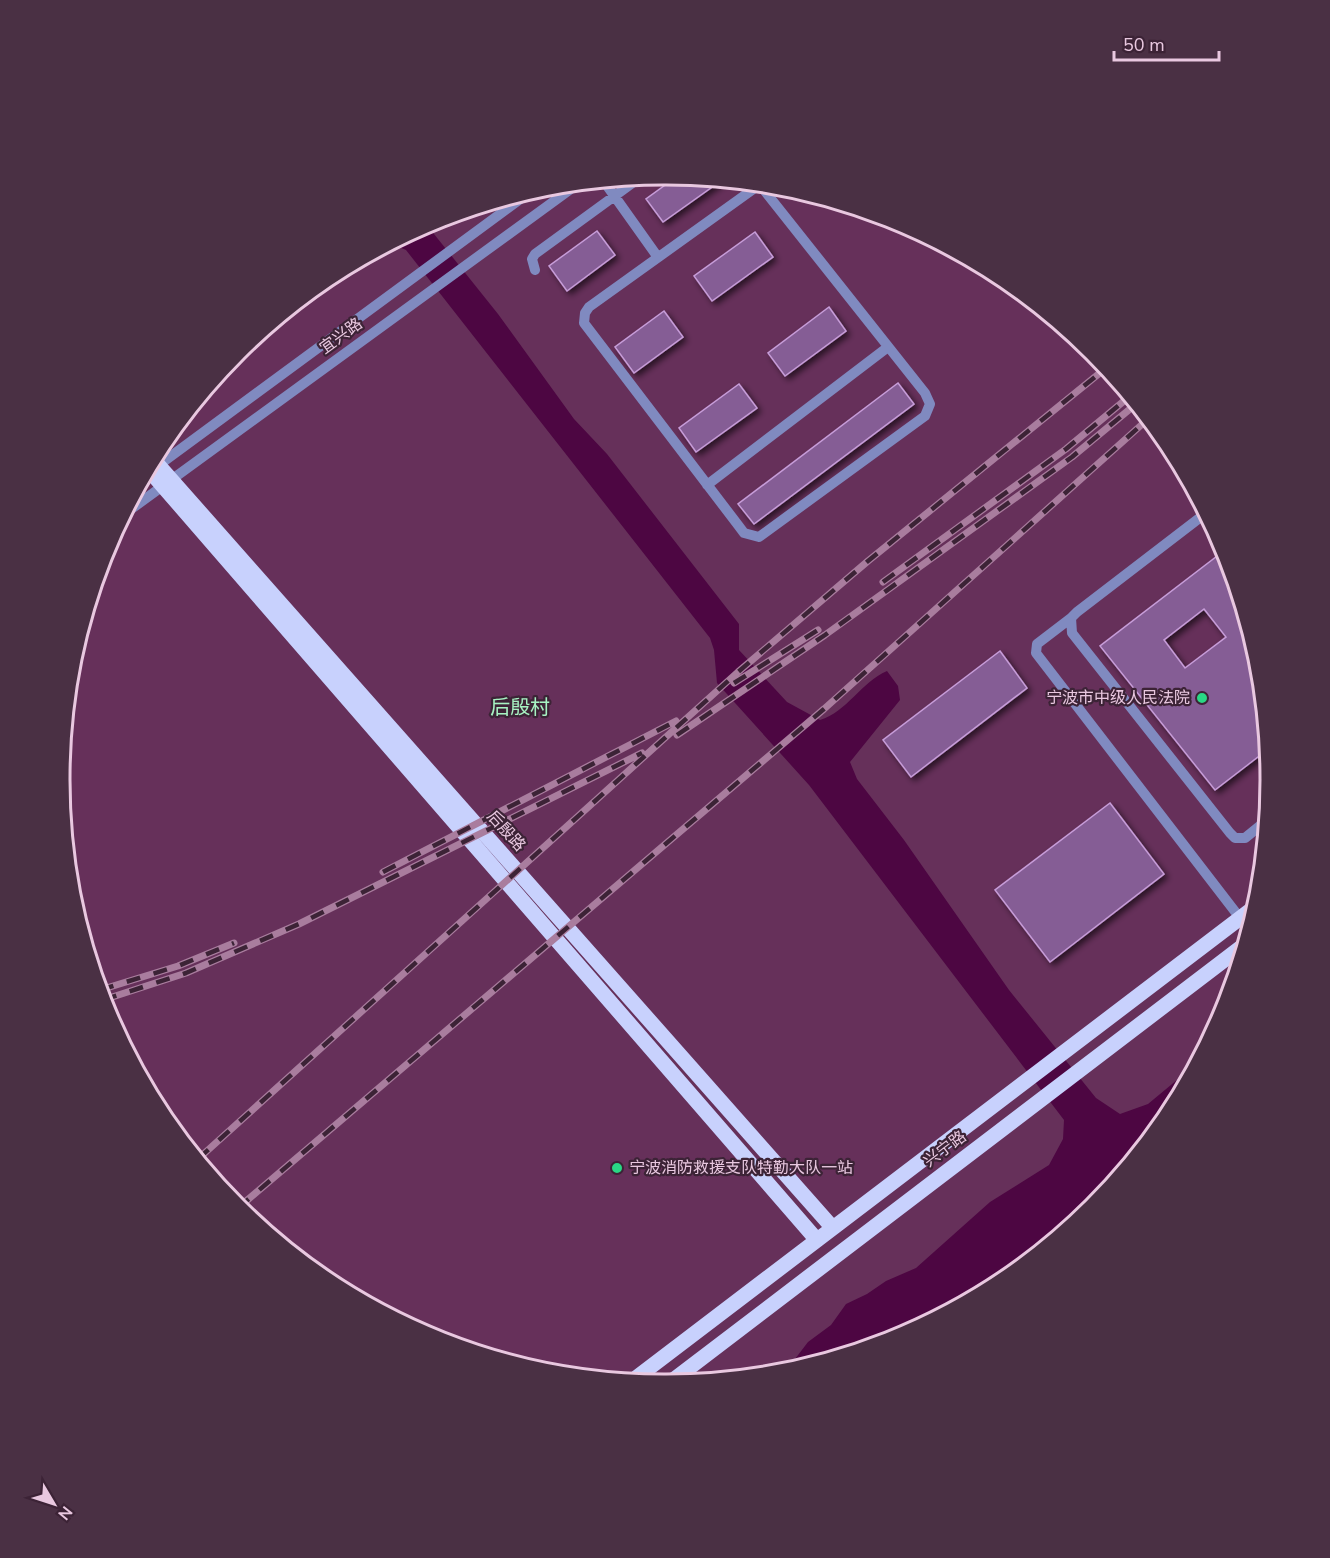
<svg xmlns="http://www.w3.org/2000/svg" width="1330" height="1558" font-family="'Nunito Sans','Noto Sans SC',sans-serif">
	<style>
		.water { fill: #4d0642 }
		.building { fill: #855d95; stroke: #c79dd9; stroke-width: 1.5; fill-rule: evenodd; filter: url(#shadow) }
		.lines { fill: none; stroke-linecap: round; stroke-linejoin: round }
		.minor { stroke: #808ac0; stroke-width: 10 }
		.major { stroke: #c8d1fd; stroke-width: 15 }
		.rail-casing { stroke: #a97d9e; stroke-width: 7 }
		.rail { stroke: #3c2336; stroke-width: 4.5; stroke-dasharray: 14; stroke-linecap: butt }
		.poi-dot { fill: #29d885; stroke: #3c2336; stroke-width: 2 }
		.labels { text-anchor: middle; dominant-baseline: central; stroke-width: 4.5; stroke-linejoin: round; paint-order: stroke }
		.street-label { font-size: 16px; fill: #e9c8e0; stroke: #3c2336 }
		.poi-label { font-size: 16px; fill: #e9c8e0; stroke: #3c2336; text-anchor: end }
		.quarter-label { font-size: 20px; fill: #a7f2c2; stroke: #3c2336 }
		.rim { fill: none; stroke: #e9c8e0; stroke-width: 3 }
	</style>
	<defs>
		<filter id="shadow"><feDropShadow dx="3.5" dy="3.5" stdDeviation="3" flood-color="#0009"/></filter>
	</defs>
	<rect width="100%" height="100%" fill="#66305a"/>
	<path class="water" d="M426,224L498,314L574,419L607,454L739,624V650L787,702L820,720C847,712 861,682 887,671L898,686L900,700L850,762L857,779L904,840L1009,990L1096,1098L1120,1114L1148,1104L1195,1065L1168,1115L1093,1207L1001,1282L896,1338L783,1372L765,1374L795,1359L808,1342L831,1325L846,1304L867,1294L886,1281L916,1268L990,1202L1049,1165L1063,1139L1064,1120L809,785L717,683L714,650L710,638L406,250L390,243Z
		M384,247L285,320L274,321L329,276Z"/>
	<path class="building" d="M679,175L722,180L663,222L646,199Z
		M597,231L615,255L567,291L549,266Z
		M755,232L773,257L712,301L694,276Z
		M829,307L846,331L785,376L768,353Z
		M664,311L683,337L634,373L615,347Z
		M898,383L914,404L754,524L738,504Z
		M739,384L757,408L696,452L679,428Z
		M1225,550L1258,661L1267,750L1215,790L1100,646ZM1204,609L1226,637L1185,668L1164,640Z
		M1000,651L1027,688L911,777L883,740Z
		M1110,803L1164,874L1050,962L995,890Z"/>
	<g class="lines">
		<path class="minor" d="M603,180L657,256
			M758,183L764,190L925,393L930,404L925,416L759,537L744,533L738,525L584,323L585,313L589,307L759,185
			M535,270L532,259L535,254L642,176
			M144,476L534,189
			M707,485L888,347
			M1206,513L1077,612L1071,618L1072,633L1230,833L1235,838H1245L1266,821
			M123,515L579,183
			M1071,618L1037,644L1036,653L1240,918"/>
		<path class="major" d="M153,459L832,1227
			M148,469L816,1239
			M632,1381L1256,906
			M668,1384L1244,945"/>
		<g class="rail-casing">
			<path id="rail" d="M883,582L1066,449L1130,396
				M734,683L818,630
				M677,735L825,635L1072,457L1136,404
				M383,872L676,721
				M100,990L178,966L234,943
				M103,1000L186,973L299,924L642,753
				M198,1159L738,672L868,561L1106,368
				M238,1208L824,709L1148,419"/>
		</g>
		<use href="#rail" class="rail"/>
	</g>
	<g class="poi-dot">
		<circle cx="1202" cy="698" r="6"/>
		<circle cx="617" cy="1168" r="6"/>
	</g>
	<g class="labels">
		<g class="street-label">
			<text transform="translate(341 336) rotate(-36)">宜兴路</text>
			<text transform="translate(506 831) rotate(48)">后殷路</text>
			<text transform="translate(945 1149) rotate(-37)">兴宁路</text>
		</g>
		<g class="poi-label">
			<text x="1190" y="698">宁波市中级人民法院</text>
			<text x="629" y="1168" text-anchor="start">宁波消防救援支队特勤大队一站</text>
		</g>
		<g class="quarter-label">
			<text x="520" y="707">后殷村</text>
		</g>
	</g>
	<path d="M0 0H1330V1558H0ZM664 185H666A594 594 0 0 1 1260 779V780A594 594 0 0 1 666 1374H664A594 594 0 0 1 70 780V779A594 594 0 0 1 664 185Z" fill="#4a3044" fill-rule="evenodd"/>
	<path class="rim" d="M664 185H666A594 594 0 0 1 1260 779V780A594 594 0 0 1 666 1374H664A594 594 0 0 1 70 780V779A594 594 0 0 1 664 185Z"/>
	<g transform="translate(54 1504) rotate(129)" stroke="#3c2336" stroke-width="4.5" paint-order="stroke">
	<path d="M0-4.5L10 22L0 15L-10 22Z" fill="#e9c8e0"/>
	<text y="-9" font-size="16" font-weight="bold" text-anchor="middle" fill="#e9c8e0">N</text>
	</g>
	<path d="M1114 51v9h105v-9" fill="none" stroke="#e9c8e0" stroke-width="3"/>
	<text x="1123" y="51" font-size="18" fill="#e9c8e0" stroke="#3c2336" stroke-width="4.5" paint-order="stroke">50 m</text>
</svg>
